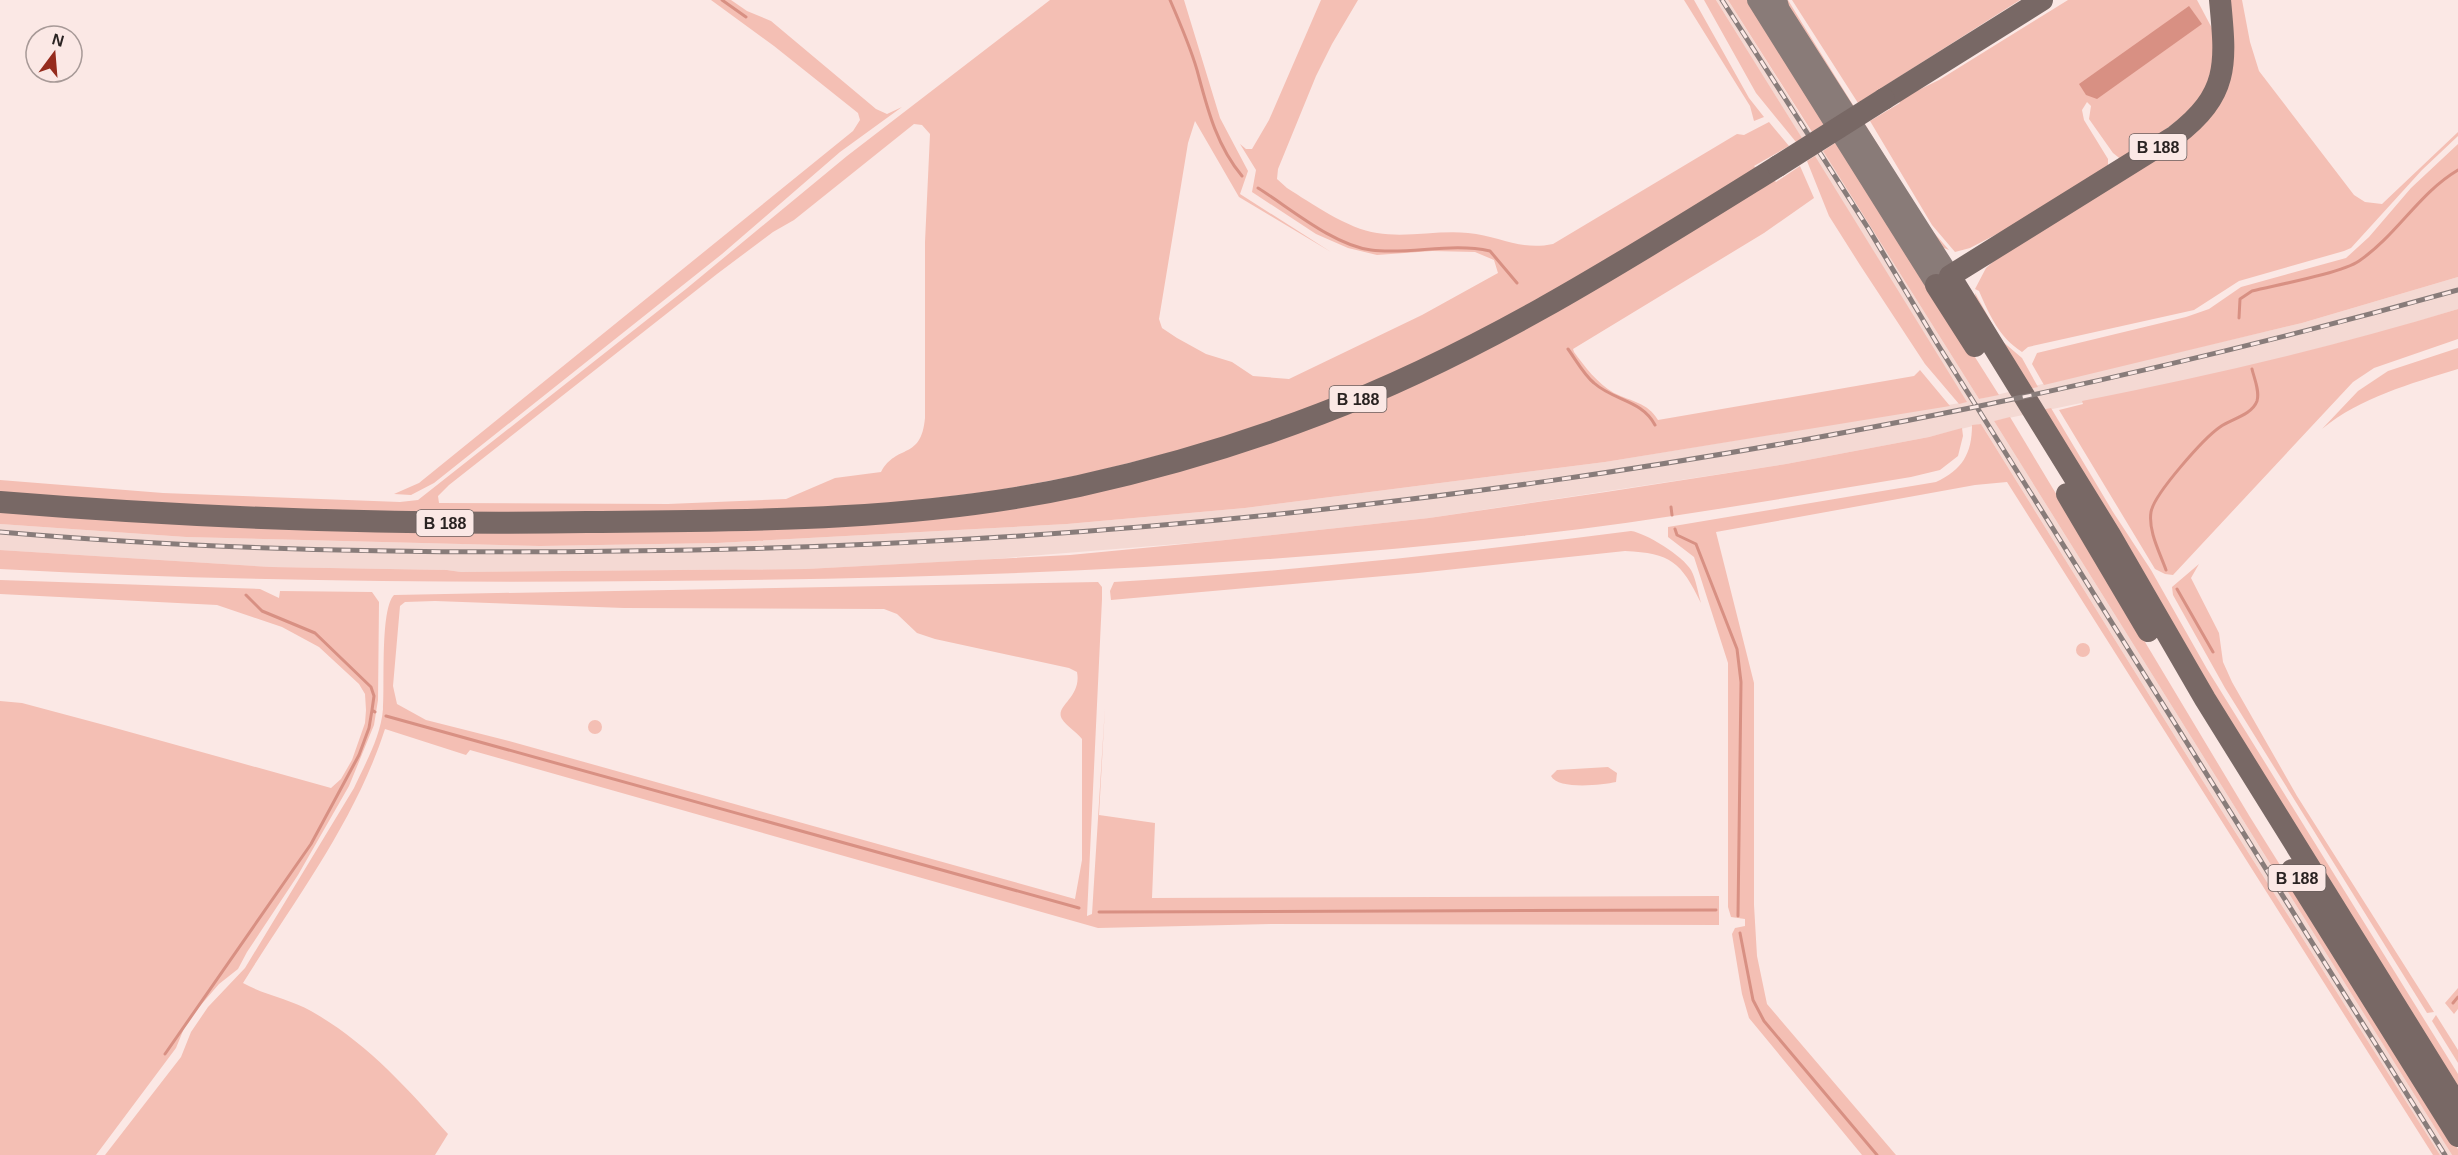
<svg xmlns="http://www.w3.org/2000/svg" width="2458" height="1155" font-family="Helvetica,sans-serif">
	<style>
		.built { fill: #f4d9d3 }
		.green { fill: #f4bfb4; fill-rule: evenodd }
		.water { fill: #d89083 }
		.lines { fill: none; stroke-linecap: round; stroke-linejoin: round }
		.stream { stroke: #d89083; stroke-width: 3 }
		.primary { stroke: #897b78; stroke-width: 20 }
		.highway { stroke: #786865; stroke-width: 22 }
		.rail-casing { stroke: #887c7a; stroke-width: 5 }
		.rail { stroke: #fbe8e5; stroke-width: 3; stroke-dasharray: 9; stroke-linecap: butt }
		.highway-bridge { stroke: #786865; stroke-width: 22 }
		.labels { text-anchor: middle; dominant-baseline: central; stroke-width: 6; stroke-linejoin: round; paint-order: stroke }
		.shield { fill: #fbe8e5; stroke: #695e5c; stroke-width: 1.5 }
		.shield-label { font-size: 16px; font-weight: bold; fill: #2a2322 }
	</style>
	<rect width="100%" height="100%" fill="#fbe8e5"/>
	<path class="built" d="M1716,0H1728L1979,399L2302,323L2458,277V309L2396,328L2221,374L1994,421L2452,1155H2440L2194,767L1981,424L1929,437L1786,464L1429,518L1216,541L980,560L806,569L461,572L447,570L272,567L0,550V524L186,537L540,546L717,543L1067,524L1245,508L1605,462L1966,402Z"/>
	<path class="green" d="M711,0H731L747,11L771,21L876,109L887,114L902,107L840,152L722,254L434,483L411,495L394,494L419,483L853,131L860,120L858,113L774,46Z
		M1050,0H1184L1220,118L1248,171L1240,194L1331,252L1239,197L1195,121L1188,143L1159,319L1162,328L1177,338L1206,354L1232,362L1253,376L1289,379L1422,315L1498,273L1494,260L1475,252L1432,251L1377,255L1348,248L1316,234L1252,192L1256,170L1240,144L1246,149H1252L1269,120L1321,0H1358L1332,44L1316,76L1278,169L1277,179L1287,188C1311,203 1348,229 1377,233C1407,238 1438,230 1468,233C1500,236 1520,251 1553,244L1737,134L1744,135L1769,122L1789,146L1754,166L1757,169L1472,340L1255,431L1042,485L846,509L451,516L0,496V480L163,493L400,502L418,500L686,289L847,156ZM914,124L922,125L930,134L925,242V418C921,461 897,443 881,472L835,478L786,499L668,504L439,503L438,496L449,485L717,274L773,232L794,220Z
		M1684,0H1694L1749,98L1764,117L1754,121L1750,106Z
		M1704,0H1716L1802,138L1796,142L1756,93Z
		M1728,0H1750L1827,122L1812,132Z
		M1784,0H1788L1802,23L1929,227L1949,250L1939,246L1926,228Z
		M1792,0H2020L1858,103Z
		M2068,0H2197L2214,32L2218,55L2202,102L2123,161L2113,153L2089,119L2091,106L2087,102L2082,110L2084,120L2108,159V166L2041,211L1970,248L1955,252L1932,225L1870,121L1900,103L1898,100L1939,80Z
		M2225,0H2242L2250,42L2259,71L2354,195L2365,202L2382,204L2458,132V136L2422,170L2351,248L2344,251L2239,281L2194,310L2028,347L2022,352C1999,337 1990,316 1979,291L1975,289L1986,268L2002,254L2207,118Z
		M1838,141L1999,395L1979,399L1823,151Z
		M2458,144V277L2302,323L2044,385L2032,364L2037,353L2186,317L2209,309L2241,287L2346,258L2369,237L2411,188Z
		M1815,156L1967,402L1959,404L1925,364L1860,265L1829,216L1807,161Z
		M1800,166L1814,198L1764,233L1573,349L1574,352C1585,367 1597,383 1614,393C1632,402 1647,402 1658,420L1914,376L1920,370L1950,406L1605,462L1245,508L1067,524L717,543L540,546L186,537L0,524V510L801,527L1279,438L1773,179L1776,182Z
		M1975,293L2002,341L2022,358L2038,387L2028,389L1976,302Z
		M2458,309V339L2374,368L2353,382L2173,575L2165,574L2155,569L2059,410L2083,404L2082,401C2209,376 2334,347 2458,309Z
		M2458,348V369C2410,384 2361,397 2322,429L2358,391L2388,371Z
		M2051,408L2113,512L2151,570L2207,669L2458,1074V1094L2041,410Z
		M2010,417L2250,817L2458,1149V1155H2452L1994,421Z
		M1981,424L2194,767L2440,1155H2433L2007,482L1975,485L1716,532L1754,683V905L1757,956L1767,1004L1896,1155H1862L1749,1018L1742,994L1732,934L1735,928L1745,926V919L1731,917L1728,907V663L1694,557L1668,537V527L1936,482C1962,470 1972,454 1972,425Z
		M1962,428L1963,436L1958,456L1940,470L1911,477C1784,498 1657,521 1530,535C1238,568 948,579 655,581C436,583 218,581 0,569V550L272,567L447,570L461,572L806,569L1070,555L1216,541L1429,518L1606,492L1786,464L1929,437Z
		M1631,531C1646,533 1683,556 1691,570C1696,579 1698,593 1701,603C1681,562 1671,553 1625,551L1418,573L1111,600L1110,591L1114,582C1287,572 1459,553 1631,531Z
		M2199,564L2191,578L2219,633L2223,662L2232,682L2297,796L2434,1012L2427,1013L2225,688L2173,595L2172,587Z
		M0,580L260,589L279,598L280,591L372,592L379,602L378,700L374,725L349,786L298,875L247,952L238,969L219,984L187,1021L176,1048L96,1155H0V701L22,703L108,726L331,788L341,779L352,760L365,723L366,710L365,694L359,684L319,647L282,627L217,605L0,594Z
		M1098,582L1102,587V599L1087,916L1092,914L1105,707L1099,815L1155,823L1152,898L1719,896V925L1271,924L1098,928L470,750L466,755L385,729C355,822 294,901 243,983C264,995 290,999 311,1011C366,1042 406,1087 448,1134L435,1155H105L181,1057L191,1032L208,1007L245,968L354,788C365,764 381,736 383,709C385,686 380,609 394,595ZM435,601L624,608L884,609L897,614L917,633L935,639L1069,668L1077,672C1082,698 1054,706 1062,719C1066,726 1077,732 1082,739V860L1075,899L509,741L426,720L397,704L393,686L400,606L405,602Z
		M2076 650a7 7 0 1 1 14 0a7 7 0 1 1-14 0Z
		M588 727a7 7 0 1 1 14 0a7 7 0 1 1-14 0Z
		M1608,767L1617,773L1616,782C1602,785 1558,790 1551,776L1557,770Z
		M2458,988V1009L2454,1014L2445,1003Z
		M2436,1015L2458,1050V1063L2432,1021Z"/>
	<path class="water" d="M2189,6L2202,24L2097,99L2086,95L2079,84Z"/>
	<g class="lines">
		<path class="stream" d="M722,0L746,17
			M1170,0C1180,23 1190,46 1197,70C1207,107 1216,145 1242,176
			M1258,188C1290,208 1333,245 1371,250C1410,255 1451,242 1490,251L1517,283
			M2239,318L2240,299L2252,291C2276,285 2342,273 2359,261C2397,235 2419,193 2458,170
			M1568,349C1576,360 1584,375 1594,383C1614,401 1642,400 1655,425
			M1671,507L1672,515
			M1675,529L1677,535L1696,544L1737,649L1741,682L1738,916
			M2166,570C2160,553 2148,531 2151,512C2154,494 2204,438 2220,427C2231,419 2252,415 2257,401C2260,391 2254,378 2252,369
			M2177,589L2213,652
			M246,595L262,611L315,633L371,687L374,696L372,710L375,712
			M386,716L1079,908
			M1099,912L1716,910
			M1740,933L1753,1000L1764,1021L1877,1155
			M2453,1003L2458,997
			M165,1054L311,844L359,755L369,728L372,710"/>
		<path class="primary" d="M1757,0L1936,285L1950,276L1780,10L1777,0"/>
		<path class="highway" d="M2220,0C2226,63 2230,94 2175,136L1950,276L2110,535L2205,699L2458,1106
			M1884,99L2042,0
			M1936,285L1975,346
			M2067,494L2148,631
			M0,502C196,518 391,525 587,522C750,521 919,521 1079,486C1160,468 1242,444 1320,414C1483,352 1630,258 1778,166
			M2292,870L2458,1136"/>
		<g class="rail-casing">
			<path id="rail" d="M1722,0L1868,228L1938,345L2445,1155
				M0,532C207,550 416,554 623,551C1243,545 1861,457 2458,290"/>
		</g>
		<use href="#rail" class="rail"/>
		<path class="highway-bridge" d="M1778,166L1884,99"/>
	</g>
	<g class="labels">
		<g class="shield">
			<rect x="2129.5" y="134" width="57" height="26" rx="4.5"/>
			<rect x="1329.5" y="386" width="57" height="26" rx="4.5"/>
			<rect x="416.5" y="510" width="57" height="26" rx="4.5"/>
			<rect x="2268.5" y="865" width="57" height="26" rx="4.5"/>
		</g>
		<g class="shield-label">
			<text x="2158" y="147">B 188</text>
			<text x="1358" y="399">B 188</text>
			<text x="445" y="523">B 188</text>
			<text x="2297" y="878">B 188</text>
		</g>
	</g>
	<g transform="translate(54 54) rotate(16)"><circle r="28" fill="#fbe8e5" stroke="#a79997" stroke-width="1.5"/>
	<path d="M0-4.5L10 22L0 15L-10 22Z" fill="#952b1d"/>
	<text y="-9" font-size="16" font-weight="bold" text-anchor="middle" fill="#2a2322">N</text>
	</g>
</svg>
